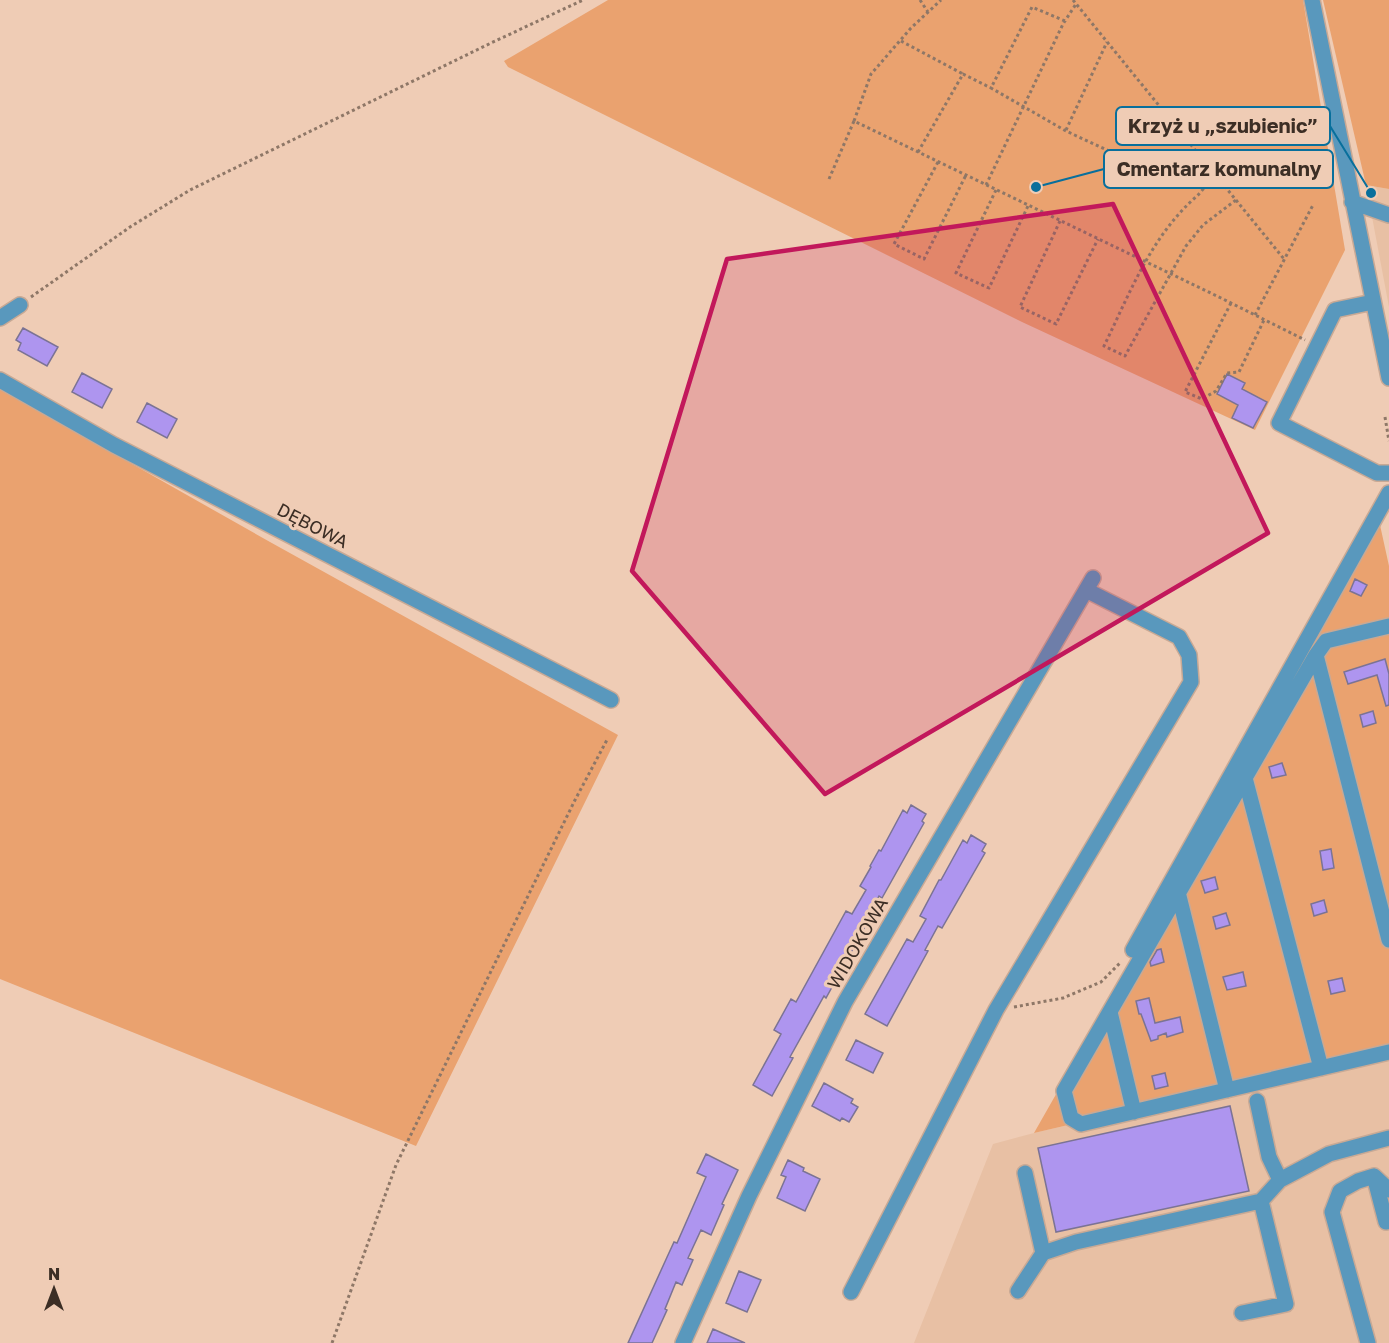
<svg xmlns="http://www.w3.org/2000/svg" width="1389" height="1343" font-family="'Golos Text',sans-serif">
	<style>
		.built { fill: #e8c0a4 }
		.green { fill: #eaa26f }
		.building { fill: #ae95ef; stroke: #7b7394; stroke-width: 1.5 }
		.lines { fill: none; stroke-linecap: round; stroke-linejoin: round }
		.minor-casing { stroke: #c8a995; stroke-width: 18 }
		.path { stroke: #8e7767; stroke-width: 3; stroke-dasharray: 3 3; stroke-linecap: butt }
		.minor { stroke: #5998bd; stroke-width: 15 }
		.marked { fill: #c2185b; fill-opacity: 0.2; stroke: #c2185b; stroke-width: 4.5; stroke-linejoin: round }
		.labels { text-anchor: middle; dominant-baseline: central; stroke-width: 6; stroke-linejoin: round; paint-order: stroke }
		.street-label { font-size: 18px; fill: #3c2e25; stroke: #efccb5 }
		.leader { fill: none; stroke: #086f9c; stroke-width: 2 }
		.callout-dot { fill: #086f9c; stroke: #efccb5; stroke-width: 2 }
		.callout { fill: #efccb5; stroke: #086f9c; stroke-width: 2 }
		.callout-label { font-size: 20px; text-anchor: middle; font-weight: bold; fill: #3c2e25 }
	</style>
	<rect width="100%" height="100%" fill="#efccb5"/>
	<path class="built" d="M1366,185L1389,189V307Z
		M1389,1050V1343H914L993,1144L1034,1133Z"/>
	<path class="green" d="M608,0H1303L1345,250L1255,430L1022,322L508,67L504,61Z
		M1323,0H1389V189L1366,185Z
		M0,387L58,422L270,542L618,735L416,1146L0,979Z
		M1380,525L1389,566V1050L1034,1133Z"/>
	<path class="building" d="M23,328L58,347L47,366L18,350L21,343L16,340Z
		M82,373L112,389L102,408L72,392Z
		M1227,374L1245,383L1242,389L1267,402L1253,428L1232,418L1238,405L1217,394Z
		M147,403L177,419L167,438L137,422Z
		M1355,579L1367,585L1361,596L1350,591Z
		M1385,659L1389,674V705L1386,706L1377,675L1348,684L1344,672Z
		M1373,711L1376,723L1363,727L1360,715Z
		M1282,763L1286,775L1272,778L1269,767Z
		M911,805L926,814L922,821L924,823L882,898L879,896L865,922L867,923L826,998L824,996L790,1057L793,1058L772,1096L753,1085L781,1034L774,1030L791,999L796,1002L846,911L852,914L866,890L860,886L871,867L870,866L879,850L881,851L903,810L907,813Z
		M971,835L986,844L982,851L985,853L942,928L938,926L925,950L928,951L887,1026L865,1014L907,939L913,942L926,919L920,916L939,880H941L963,840L967,843Z
		M1331,849L1334,868L1323,870L1320,851Z
		M1215,877L1218,889L1205,893L1201,881Z
		M1324,900L1327,912L1314,916L1311,904Z
		M1226,913L1230,925L1216,929L1213,917Z
		M1161,949L1164,962L1151,966L1150,962L1157,950Z
		M1243,972L1246,986L1227,990L1223,977Z
		M1342,978L1345,991L1331,994L1328,981Z
		M1149,998L1155,1023L1180,1017L1183,1032L1167,1037L1166,1033L1158,1036V1039L1151,1041L1141,1014H1139L1136,1001Z
		M856,1040L883,1053L873,1073L846,1060Z
		M1165,1073L1168,1086L1155,1089L1152,1076Z
		M824,1083L853,1099L851,1103L858,1107L849,1122L842,1118L840,1121L812,1106Z
		M1230,1106L1249,1191L1056,1232L1038,1148Z
		M706,1154L738,1170L722,1204L724,1205L711,1235L701,1230L688,1258L693,1260L682,1285L676,1282L665,1309L667,1310L652,1343H628L668,1255L674,1242L677,1243L706,1177L697,1173Z
		M788,1160L804,1168L803,1171L820,1179L805,1211L777,1198L786,1177L781,1175Z
		M739,1271L761,1280L747,1312L726,1303Z
		M713,1329L745,1343H707Z"/>
	<g class="lines">
		<g class="minor-casing">
			<path id="minor" d="M1312,0L1389,378
				M1352,202L1389,215
				M1373,302L1335,310L1279,423L1377,473H1389
				M0,318L20,305
				M0,380L114,445L611,700
				M1389,626L1326,641L1316,655L1064,1091L1071,1118L1081,1124L1389,1052
				M1316,655L1389,940
				M1245,778L1321,1068
				M1178,892L1227,1090
				M1133,950L1389,493
				M1110,1012L1134,1112
				M1257,1101L1269,1157L1280,1180
				M1025,1173L1043,1253
				M1374,1176L1386,1222
				M1018,1291L1043,1253L1076,1242L1261,1201L1280,1180L1329,1154L1389,1138
				M851,1292L996,1010L1191,682L1189,655L1179,637L1086,590
				M1242,1313L1286,1304L1261,1201
				M683,1343L749,1196L845,1002L1093,578
				M1368,1343L1332,1212L1340,1191L1358,1181L1374,1176L1389,1190"/>
		</g>
		<path class="path" d="M920,0L928,12
			M1073,0L1284,259
			M1065,21L1032,7L991,88L1066,131L1109,151L1147,176L1189,184L1211,169
			M901,41L963,74
			M854,121L871,74L911,28L941,0
			M1066,130L1107,42
			M918,152L963,74L991,88
			M938,162L894,244L924,259L966,175
			M1218,178C1214,180 1210,183 1206,186C1203,189 1200,193 1197,196C1151,236 1130,293 1104,346L1125,356L1186,246L1203,225L1236,200
			M829,179L854,121L1221,298L1305,340
			M986,185L1063,24L1076,4
			M996,190L956,273L989,288L1028,206
			M1060,221L1020,307L1056,324L1098,239
			M31,297L130,227L190,190L491,43L583,0
			M1231,303L1185,392L1202,399L1216,391L1227,373L1239,372L1264,320
			M1255,315L1313,205
			M1385,417L1389,441
			M1014,1007L1063,998L1101,982L1121,962
			M332,1343L396,1165L575,800L608,738"/>
		<use href="#minor" class="minor"/>
	</g>
	<path class="marked" d="M1113,204L1268,533L825,794L632,571L727,259Z"/>
	<g class="labels">
		<g class="street-label">
			<text transform="translate(313 525) rotate(27)">DĘBOWA</text>
			<text transform="translate(857 943) rotate(-60)">WIDOKOWA</text>
		</g>
	</g>
	<path class="leader" d="M1371 193L1330 126M1036 187L1104 169"/>
	<g class="callout-dot">
		<circle cx="1371" cy="193" r="6"/>
		<circle cx="1036" cy="187" r="6"/>
	</g>
	<g class="callout">
		<rect x="1116" y="107" width="214" height="38" rx="6"/>
		<rect x="1104" y="150" width="229" height="38" rx="6"/>
	</g>
	<g class="callout-label">
		<text x="1223" y="133">Krzyż u „szubienic”</text>
		<text x="1219" y="176">Cmentarz komunalny</text>
	</g>
	<g transform="translate(54 1289)" stroke="#efccb5" stroke-width="4.5" paint-order="stroke">
	<path d="M0-4.5L10 22L0 15L-10 22Z" fill="#3c2e25"/>
	<text y="-9" font-size="16" font-weight="bold" text-anchor="middle" fill="#3c2e25">N</text>
	</g>
</svg>
